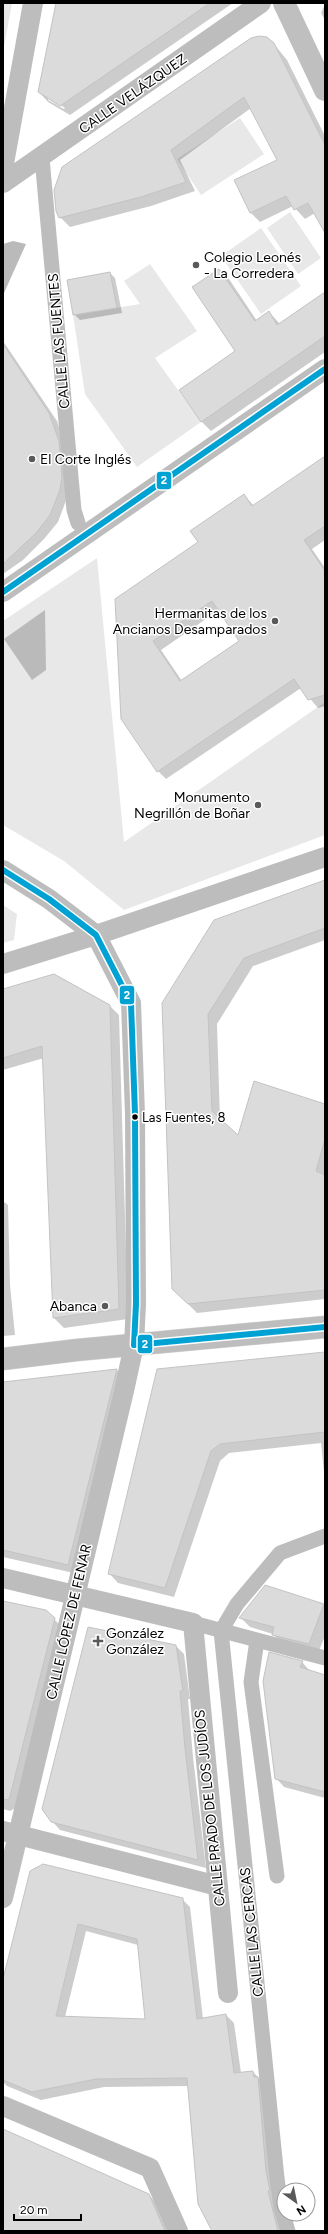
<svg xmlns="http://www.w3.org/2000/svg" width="328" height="2234" font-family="Figtree,sans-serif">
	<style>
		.green { fill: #e8e8e8 }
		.water { fill: #bababa }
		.shadow { fill: #0003; fill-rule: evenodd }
		.building { fill: #dbdbdb; stroke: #c3c3c3; fill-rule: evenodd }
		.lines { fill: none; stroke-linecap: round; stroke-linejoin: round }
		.primary-casing { stroke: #dbdbdb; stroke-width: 23 }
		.pedestrian { stroke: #bdbdbd; stroke-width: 15 }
		.minor { stroke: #bdbdbd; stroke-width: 20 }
		.secondary { stroke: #bfbfbf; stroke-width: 22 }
		.primary { stroke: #bdbdbd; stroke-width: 22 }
		.bus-1-casing { stroke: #fff; stroke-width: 9 }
		.bus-1 { stroke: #00a2d3; stroke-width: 6 }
		.poi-dot { fill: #595959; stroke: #fff; stroke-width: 1.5 }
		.bus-dot { fill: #000; stroke: #fff; stroke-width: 1.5 }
		.labels { text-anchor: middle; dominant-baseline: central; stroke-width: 3; stroke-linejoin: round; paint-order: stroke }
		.bus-label { font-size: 13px; fill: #000; stroke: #fff; text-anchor: start }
		.street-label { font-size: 14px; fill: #000; stroke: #fff }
		.poi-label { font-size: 14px; fill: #000; stroke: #fff; text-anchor: start }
		.line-badge { stroke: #fff; stroke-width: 1.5 }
		.badge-label { font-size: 11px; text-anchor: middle; font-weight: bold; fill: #fff }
	</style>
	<rect width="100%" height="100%" fill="#fff"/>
	<path class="green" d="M3,3H12L3,52Z
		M240,118L264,154L201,195L177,159Z
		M290,212L321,258L298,274L267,228Z
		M261,228L301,286L261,314L221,256Z
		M150,264L197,331L155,358L201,422L137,467L85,394L73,315L140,304L124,281Z
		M97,558L124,842L325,702V835L124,910L64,861L3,825V621Z
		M3,905L17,914L14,940L3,943Z"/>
	<path class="water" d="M13,241L26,244L4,293L3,244Z
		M45,610L46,670L32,680L4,639Z"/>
	<path class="shadow" d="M56,3H233L70,115L48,102L39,92ZM48,97L65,108L64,109L48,100Z
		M325,4V20L321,13Z
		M273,43L287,60L325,136V231L315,213L305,219L293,206L260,222L250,212L278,161L251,108L180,160L195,191L151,206L70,227L60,217Z
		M219,270L229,279L257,321L269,312L280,324L325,293V352L211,431L202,422L180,391L237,351Z
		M110,273L115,278L122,313L80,320L74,314Z
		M3,341L57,421L66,449L67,498L58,522L44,539L23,560L3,574Z
		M325,457V540L312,549L325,568V706L318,708L301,688L166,779L158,771L116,600L199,543L244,495L254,506ZM219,610L240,642L182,681L161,650Z
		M325,881V940L253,966L217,1024L220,1120L238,1137L325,1105V1299L197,1313L173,1289L163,1003Z
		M3,990L109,1005L119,1015L128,1319L64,1328L54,1318L44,1058L3,1070Z
		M3,1201L8,1205L10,1285L15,1335L3,1336Z
		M325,1353V1482L321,1443L229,1453L220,1461L174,1597L118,1583L109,1573L158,1370Z
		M117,1370L126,1380L78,1574L3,1557V1383Z
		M3,1601L54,1619L64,1629L19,1806L10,1811L3,1809Z
		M324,1605L325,1636L318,1653L283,1644L273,1634L250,1627L241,1618Z
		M176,1646L184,1654L190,1699H188L193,1757L206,1868L60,1830L52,1821Z
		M302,1662L310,1671L325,1676V1798L284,1787L276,1778L264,1681Z
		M31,1872L182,1899L190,1907L203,2019L226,2015L234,2023L241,2073L253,2072L261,2080L283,2231H213L189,2086L104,2087L41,2100L7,2086L3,2082V1982ZM86,1931L138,1945L146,2020L65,2017Z
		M3,2130L149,2195L158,2205L170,2231H3Z"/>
	<path class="building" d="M56,3H210L60,106L38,92Z
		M259,36L267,37L274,43L325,145V233L308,203L294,210L286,196L250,213L234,180L277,160L244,97L171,150L186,182L141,197L59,218L56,211L54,190L62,167L251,38Z
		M219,269L255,321L269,311L277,325L325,292V336L201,422L179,390L235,351L192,287Z
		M110,272L117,308L73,315L67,280Z
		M3,344L49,413L59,441L62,477L60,490L50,515L37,532L3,564Z
		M325,456V526L304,540L325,571V695L308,700L294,679L157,772L121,719L115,599L198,542L190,531L244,494L252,506ZM212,601L239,641L180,681L153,641Z
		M325,880V928L244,958L208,1014L212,1111L238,1135L254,1081L325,1104V1139L316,1171L325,1175V1290L188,1304L172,1289L162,1003L214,920Z
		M54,974L110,1005L119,1309L53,1318L42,1046L3,1058V989Z
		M325,1352V1432L220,1444L211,1451L165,1588L108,1574L157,1369Z
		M117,1369L68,1565L3,1550V1382Z
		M265,1585L324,1604L309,1644L272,1635L274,1627L239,1618Z
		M3,1601L46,1610L55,1618L9,1800L3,1799Z
		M88,1627L176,1645L183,1691H180L185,1748L198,1860L51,1822L42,1809Z
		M269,1652L303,1661L300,1667L325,1675V1792L275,1779L263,1681Z
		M43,1864L183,1898L197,2019L226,2014L234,2073L253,2071L254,2077H258L266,2171L270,2191H268L278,2231H212L198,2204L187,2078L96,2079L32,2092L3,2080V1979L30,1871ZM78,1924L137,1939L145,2019L56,2016Z
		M3,2129L149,2194L165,2231H3Z"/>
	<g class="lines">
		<g class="primary-casing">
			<path id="primary" d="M3,1359L77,1350L325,1327"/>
		</g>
		<path class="pedestrian" d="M42,158L74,510L78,523
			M193,1623L325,1658
			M221,1631L277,2178L281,2208L288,2231
			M221,1631L237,1604L280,1553L325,1536
			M257,1640L251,1682L277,1876"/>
		<path class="minor" d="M3,169L33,3
			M3,183L261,3
			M3,592L325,369
			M3,870L49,899L96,935L131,1003L135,1114L136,1304L134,1345L124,1391L3,1898
			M3,964L96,935L325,857
			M3,1578L193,1623L228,1993
			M3,1831L218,1886
			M3,2106L150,2168L178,2231"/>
		<path class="secondary" d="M284,3L325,90"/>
		<use href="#primary" class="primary"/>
		<g class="bus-1-casing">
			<path id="bus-1" d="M3,592L325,369
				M3,870L49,899L96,935L131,1003L135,1114L136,1304L134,1345L325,1327"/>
		</g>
		<use href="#bus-1" class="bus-1"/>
	</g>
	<g class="poi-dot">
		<circle cx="196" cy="265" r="4"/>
		<circle cx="32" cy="459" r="4"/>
		<circle cx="275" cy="621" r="4"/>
		<circle cx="258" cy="805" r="4"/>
		<circle cx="105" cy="1306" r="4"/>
		<path d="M96 1635h4v4h4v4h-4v4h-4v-4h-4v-4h4z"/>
	</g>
	<circle class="bus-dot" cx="135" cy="1117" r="3.5"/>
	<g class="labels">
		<g class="bus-label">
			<text x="142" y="1117">Las Fuentes, 8</text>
		</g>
		<g class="street-label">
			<text transform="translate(133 94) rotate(-35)">CALLE VELÁZQUEZ</text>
			<text transform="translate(59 341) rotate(-95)">CALLE LAS FUENTES</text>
			<text transform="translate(69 1622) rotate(-77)">CALLE LÓPEZ DE FENAR</text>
			<text transform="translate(210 1808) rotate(-96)">CALLE PRADO DE LOS JUDÍOS</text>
			<text transform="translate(252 1932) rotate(-96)">CALLE LAS CERCAS</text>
		</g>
		<g class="poi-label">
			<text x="204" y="257">Colegio Leonés<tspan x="204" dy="16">- La Corredera</tspan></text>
			<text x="40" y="459">El Corte Inglés</text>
			<text x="267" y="613" text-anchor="end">Hermanitas de los<tspan x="267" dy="16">Ancianos Desamparados</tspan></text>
			<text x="250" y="797" text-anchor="end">Monumento<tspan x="250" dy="16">Negrillón de Boñar</tspan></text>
			<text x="97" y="1306" text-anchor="end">Abanca</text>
			<text x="106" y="1633">González<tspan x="106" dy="16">González</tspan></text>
		</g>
	</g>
	<g class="line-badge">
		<rect x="156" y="471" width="16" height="19" rx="4" fill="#00a2d3"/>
		<rect x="119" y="985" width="16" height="20" rx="4" fill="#00a2d3"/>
		<rect x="137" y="1334" width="16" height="20" rx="4" fill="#00a2d3"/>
	</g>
	<g class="badge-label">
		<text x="164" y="484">2</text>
		<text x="127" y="999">2</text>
		<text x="145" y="1348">2</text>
	</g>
	<rect width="328" height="2234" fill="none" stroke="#000000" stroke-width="8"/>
	<g transform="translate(296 2202) rotate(147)"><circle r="19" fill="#ffffff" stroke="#999999"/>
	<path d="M0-3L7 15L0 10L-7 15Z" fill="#595959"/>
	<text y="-6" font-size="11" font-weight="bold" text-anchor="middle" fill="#000000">N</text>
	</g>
	<path d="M14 2214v6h67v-6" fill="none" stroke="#000000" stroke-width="2"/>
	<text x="20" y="2214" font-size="12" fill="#000000" stroke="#ffffff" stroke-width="3" paint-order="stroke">20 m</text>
</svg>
